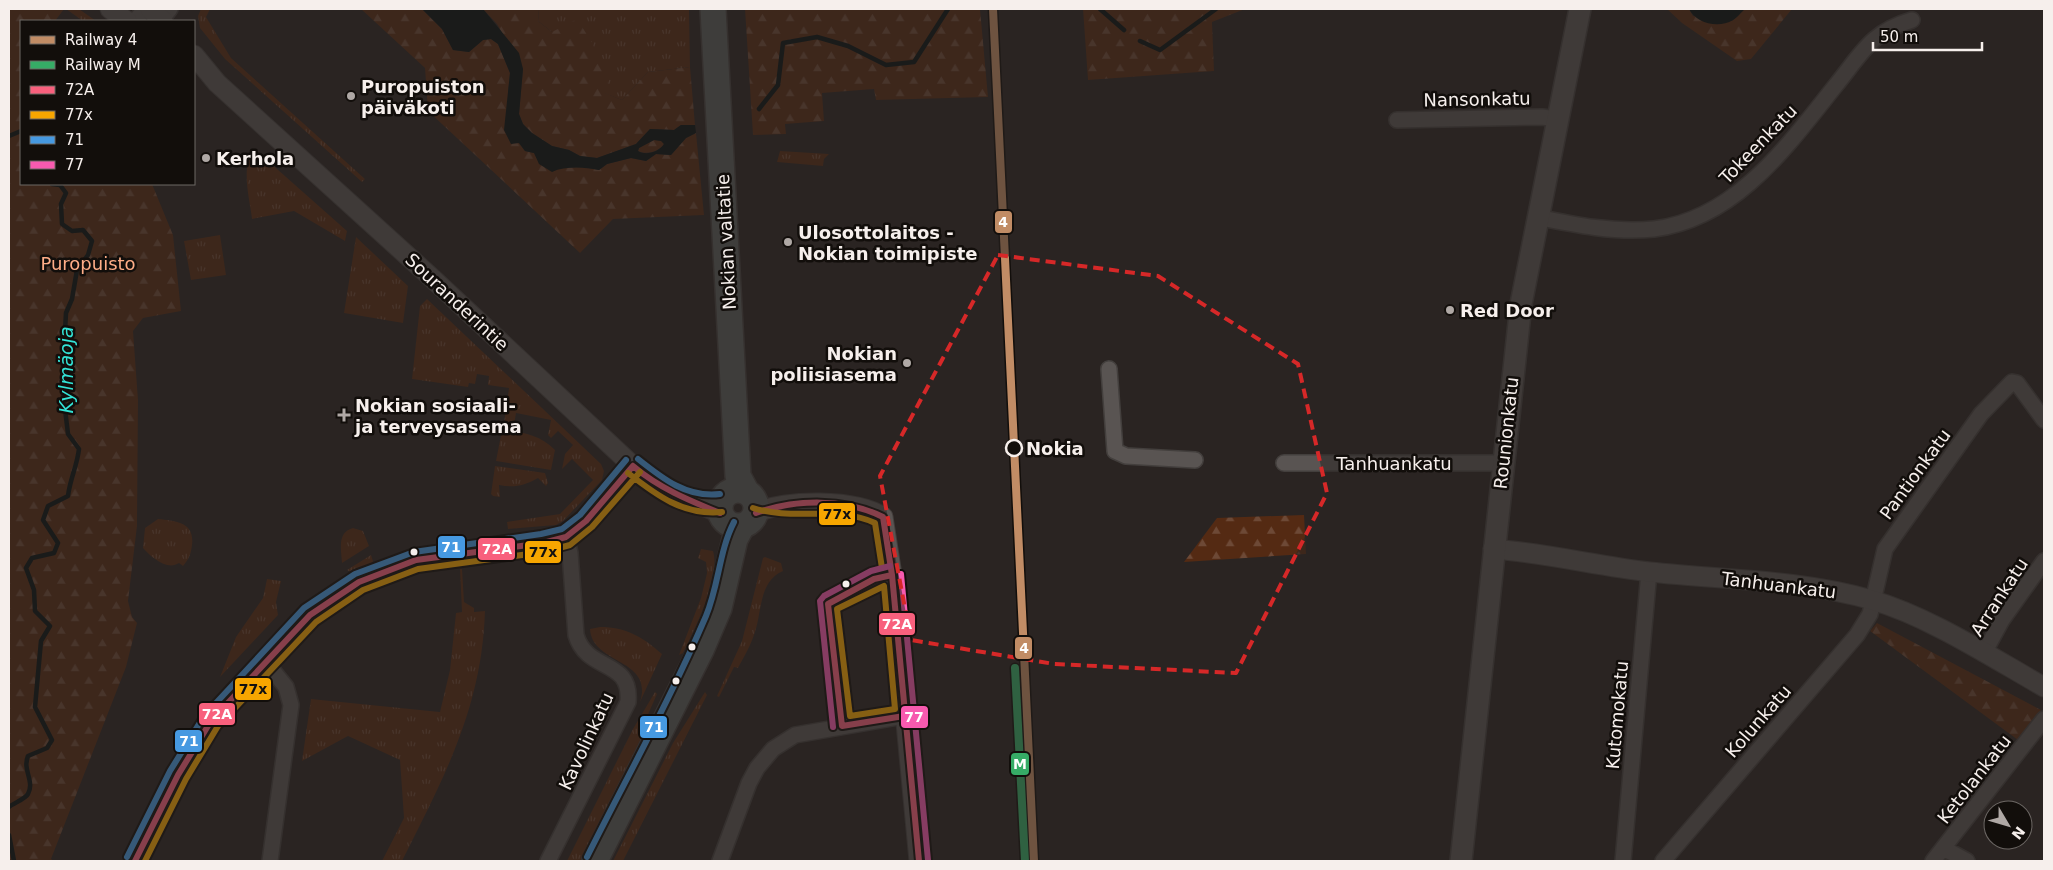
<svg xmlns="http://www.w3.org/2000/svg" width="2053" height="870" font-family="'DejaVu Sans',sans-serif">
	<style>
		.grass { fill: url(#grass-tufts) }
		.forest { fill: url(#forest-firs) }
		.water { fill: #071110; fill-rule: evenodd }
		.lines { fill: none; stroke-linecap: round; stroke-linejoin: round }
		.stream { stroke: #071110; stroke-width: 4.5 }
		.minor-casing { stroke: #433f3d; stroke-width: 18 }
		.tertiary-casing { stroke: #433f3d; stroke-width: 21 }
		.secondary-casing { stroke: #433f3d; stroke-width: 24 }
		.primary-casing { stroke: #433f3d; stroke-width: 28 }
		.minor { stroke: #595452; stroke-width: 15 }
		.tertiary { stroke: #595452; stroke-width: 19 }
		.secondary { stroke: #595452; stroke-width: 21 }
		.primary { stroke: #585c5a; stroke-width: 25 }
		.bus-1-casing { stroke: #120e0b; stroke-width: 10 }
		.bus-2-casing { stroke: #120e0b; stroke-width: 10 }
		.bus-3-casing { stroke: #120e0b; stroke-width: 10 }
		.bus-4-casing { stroke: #120e0b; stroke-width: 10 }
		.bus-1 { stroke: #f8607d; stroke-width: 6 }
		.bus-2 { stroke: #f7a600; stroke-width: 6 }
		.bus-3 { stroke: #4699e1; stroke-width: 6 }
		.bus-4 { stroke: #f75aaf; stroke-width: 6 }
		.rail-1-casing { stroke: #120e0b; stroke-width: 11 }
		.rail-2-casing { stroke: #120e0b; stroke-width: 11 }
		.rail-1 { stroke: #c18c65; stroke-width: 8 }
		.rail-2 { stroke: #36ac66; stroke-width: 8 }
		.marked { fill: none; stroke: #d62828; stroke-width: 4; stroke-dasharray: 10 6; stroke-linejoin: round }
		.poi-dot { fill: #afa8a5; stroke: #120e0b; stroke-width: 2 }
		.stop-dot { fill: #120e0b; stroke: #f6efec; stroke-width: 2.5 }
		.bus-dot { fill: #f6efec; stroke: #120e0b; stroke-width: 2 }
		.labels { text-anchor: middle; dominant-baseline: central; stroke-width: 5; stroke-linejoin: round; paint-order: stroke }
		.poi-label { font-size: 18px; font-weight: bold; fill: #f6efec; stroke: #120e0b; text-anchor: start }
		.street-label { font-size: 18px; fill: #f6efec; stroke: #120e0b }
		.park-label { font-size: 18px; fill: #fead87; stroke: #120e0b }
		.stop-label { font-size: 18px; font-weight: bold; fill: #f6efec; stroke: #120e0b; text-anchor: start }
		.water-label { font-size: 19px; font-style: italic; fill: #33e3d6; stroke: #120e0b }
		.line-badge { stroke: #120e0b; stroke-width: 2 }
		.badge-label { font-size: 14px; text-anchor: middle; font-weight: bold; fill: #fff }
		.pale-badge-label { font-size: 14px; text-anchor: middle; font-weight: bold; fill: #111 }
	</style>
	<defs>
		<pattern id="grass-tufts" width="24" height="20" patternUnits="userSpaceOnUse" patternTransform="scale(1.25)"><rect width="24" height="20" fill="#542a13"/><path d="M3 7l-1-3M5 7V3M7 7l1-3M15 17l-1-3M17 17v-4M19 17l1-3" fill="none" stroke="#6d4936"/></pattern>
		<pattern id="forest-firs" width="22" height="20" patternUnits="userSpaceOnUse" patternTransform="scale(1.25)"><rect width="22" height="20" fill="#542a13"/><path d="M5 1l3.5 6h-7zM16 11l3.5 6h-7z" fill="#6d4936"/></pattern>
	</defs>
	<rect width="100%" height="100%" fill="#2a2422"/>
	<path class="grass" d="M66,9H79L96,21H83Z
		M201,9H210L206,17L231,58L365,179L362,182L225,59L200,28L198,16Z
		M539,9H689L690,67L648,72L622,100L604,93L552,32L538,21Z
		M254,151L259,153L347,231L345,241L294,211L252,219C250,200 240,166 254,151Z
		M780,151L829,154L824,159L823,166L777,162Z
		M220,235L226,275L191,280L184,241Z
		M356,237L408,286L403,323L344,313Z
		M427,299L601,464L604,471L602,480L563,521L556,525L508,529L507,522L560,514L593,480L572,459L562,469L565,454L573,445L558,431L551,438L548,435L551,420L516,413L514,425L504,423L509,388L488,385L489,376L477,374L475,384L469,383L468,387L412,379L420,306Z
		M502,430C523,432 540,435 555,450L551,470L496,461Z
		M495,466L545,473L548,483L546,486L538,478C524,486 514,488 499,485L500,497L493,496L491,494Z
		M158,519C176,521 195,522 192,545C191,554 189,559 183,566L179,563C167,571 151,557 143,548L145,528Z
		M353,528L363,531L369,546L342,563C341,549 337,532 353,528Z
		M701,549L713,551C721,577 695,629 683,653L679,655L701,598L707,573L706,562L698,558Z
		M371,555L373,561L371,567C362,571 356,576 347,570Z
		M765,557L781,563L783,571C759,581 762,611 755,632C751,645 744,657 738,668L734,667L719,697L717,696L742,641L763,558Z
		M460,569H462L464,602L474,608V612L485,611C482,708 444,777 402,861H382L404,818L400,760L348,736L302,761L311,699L440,712L450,670L456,613L462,612Z
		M267,579L281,581L276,602L278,615L220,677L236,637L263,598Z
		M600,627C626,627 643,637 662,654L640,702C654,658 592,665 590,629Z
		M655,692L657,694L646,719L641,741L580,861H567L633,729Z
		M705,692L707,695L623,861H613L673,743Z"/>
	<path class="forest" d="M9,9H64L55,21H21V184H152L173,235L181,311L143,318L133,331L138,400L137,526L128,601L132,617L137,623L126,667L51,859L54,861H9Z
		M361,9H422L442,29L453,50L469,52L483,40L491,39L498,44L510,73L508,93L519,143L525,151L534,153L560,168L583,167L599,170L607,164L631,158L646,161L656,154L671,155L686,138L696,133L704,215L613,219L580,253L428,111L425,68Z
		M483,9H539L538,21L552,32L577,19L610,71L605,93L622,100L648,72L690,67L695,125H681L674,130L650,129L636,144L597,158L580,156L569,150L552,146L532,133L523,124L519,114L523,69L497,24Z
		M745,9H980L988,97L876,100L874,89L822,93L824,121L785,124L786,134L753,135Z
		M1083,9H1245L1212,22L1214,71L1088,80Z
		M1667,9H1689L1693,16L1732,21L1745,9H1792L1751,59L1737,61L1682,23Z
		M654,140L662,141L664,144C659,152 646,155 638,151L639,148Z
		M1304,515L1306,554L1184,562L1217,518Z
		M1877,623L2041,710L2018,740L1870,631Z"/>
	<path class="water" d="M422,9H483L519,53L523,69L519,114L523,124L532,133L552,146L569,150L580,156L597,158L636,144L650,129L674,130L681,125H695L696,133L686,138L671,155L656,154L646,161L631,158L607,164L599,170C584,167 565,166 552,172L539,164L534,153L525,151L519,143L511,144L504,130L510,73L498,44L491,39L483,40L469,52L453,50L442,29ZM654,140L661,141L664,144C659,152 646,156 638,151L639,148Z
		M1689,9H1745C1741,12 1737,18 1733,20C1718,29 1696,23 1689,9Z"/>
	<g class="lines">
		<path class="stream" d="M1100,9L1124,30
			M1140,41L1160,50L1216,9
			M759,109L778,85L783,43L817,37L848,46L886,65L914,62L948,9
			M9,136L21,131
			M9,807C14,803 25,799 28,794C35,781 22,770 28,756L47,748L52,740L35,707L41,641L50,626L35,611L34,590L26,568L32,558L54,553L58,543L43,520L48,506L68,496C70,479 77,466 79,449L68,434L62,384L66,313L72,299L77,270L88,255L92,241L83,230L72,231L62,224L61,204L66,193L60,185L52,184
			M9,835L14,861"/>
		<g class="minor-casing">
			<path id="minor" d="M135,21L145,9
				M160,21L170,9
				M1397,120L1542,117L1557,119
				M1537,217C1575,225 1615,233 1654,229C1736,219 1788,145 1836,85C1862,53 1871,32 1912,20
				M1109,369L1115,451L1126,456L1195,460
				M1284,463H1503
				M1984,653L2002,620L2044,561
				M265,661L286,687L291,705L270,861
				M1943,848L1967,861
				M135,861L178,775L211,721L310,615L359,582L416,560L543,543L566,537L586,521L633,466
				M548,861L628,702C632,658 587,673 576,635L570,553L566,537
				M720,861L749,783L757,768L773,749L795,735L904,716
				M1623,861L1649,572
				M1663,861L1857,635L1870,614L1885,549L1981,414L2012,382L2017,383L2044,420
				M1933,861L2044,719"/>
		</g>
		<g class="tertiary-casing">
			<path id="tertiary" d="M110,9L127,21
				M150,9L163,21
				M194,55L217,83L433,279L633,466L651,481L676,495L720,513
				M756,513C785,499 856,499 883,517L892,575L919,861
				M1493,549C1546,553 1598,566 1650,572C1724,580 1800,579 1872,600C1930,617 1991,657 2044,687"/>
		</g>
		<g class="secondary-casing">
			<path id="secondary" d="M1461,861L1521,304L1580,9"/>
		</g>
		<g class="primary-casing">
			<path id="primary" d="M713,9L738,476L746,491
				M720 508a18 18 0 1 1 36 0a18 18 0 1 1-36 0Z
				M595,861L701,650L719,608L735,539L742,526"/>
		</g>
		<use href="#minor" class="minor"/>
		<use href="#tertiary" class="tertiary"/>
		<use href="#secondary" class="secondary"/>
		<use href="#primary" class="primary"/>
		<g class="bus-1-casing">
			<path id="bus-1" d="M633,466C659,488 688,500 720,513
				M756,513C796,499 845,498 883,517L892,575L919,861
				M892,575L874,579L828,604L842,726L904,716
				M135,861L178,775L211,721L310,615L359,582L416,560L543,543L566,537L586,521L633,466"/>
		</g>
		<g class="bus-2-casing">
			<path id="bus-2" d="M628,473C656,495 684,516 722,512
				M753,508C793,521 837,505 875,523L882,568
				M884,586L895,709L850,716L837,609Z
				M145,861L186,779L218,726L316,622L363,590L418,569L544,552L570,545L592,527L640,472"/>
		</g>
		<g class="bus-3-casing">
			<path id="bus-3" d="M638,459C663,479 687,498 720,494
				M127,857L170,771L204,716L304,608L355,574L414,552L541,534L562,529L580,515L626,460
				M587,857C627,777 671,698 706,616C719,585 719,551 734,522"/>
		</g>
		<g class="bus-4-casing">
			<path id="bus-4" d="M901,574L928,860
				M833,727L820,601L824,596L871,571L890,566"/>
		</g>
		<use href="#bus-1" class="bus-1"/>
		<use href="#bus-2" class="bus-2"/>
		<use href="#bus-3" class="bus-3"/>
		<use href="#bus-4" class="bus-4"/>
		<g class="rail-1-casing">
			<path id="rail-1" d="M993,9L1034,861"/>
		</g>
		<g class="rail-2-casing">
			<path id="rail-2" d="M1015,668L1025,861"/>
		</g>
		<use href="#rail-1" class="rail-1"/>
		<use href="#rail-2" class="rail-2"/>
	</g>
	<path d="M0 0H2053V870H0ZM998,255L1158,276L1298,364L1327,493L1236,673L1054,664L911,640L880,476Z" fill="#2a2422" fill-opacity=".55" fill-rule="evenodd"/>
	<path class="marked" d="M998,255L1158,276L1298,364L1327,493L1236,673L1054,664L911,640L880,476Z"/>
	<g class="poi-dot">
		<circle cx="351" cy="96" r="5"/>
		<circle cx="206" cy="158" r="5"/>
		<circle cx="788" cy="242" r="5"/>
		<circle cx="1450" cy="310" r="5"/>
		<circle cx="907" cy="363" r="5"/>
		<path d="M341.5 407.5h5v5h5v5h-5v5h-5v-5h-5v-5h5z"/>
	</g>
	<circle class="stop-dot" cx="1014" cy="448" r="8"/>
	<g class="bus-dot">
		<circle cx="414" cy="552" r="4.5"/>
		<circle cx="846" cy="584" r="4.5"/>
		<circle cx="692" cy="647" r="4.5"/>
		<circle cx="676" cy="681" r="4.5"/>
	</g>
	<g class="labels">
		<g class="poi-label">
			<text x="361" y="86">Puropuiston<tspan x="361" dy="21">päiväkoti</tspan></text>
			<text x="216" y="158">Kerhola</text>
			<text x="798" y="232">Ulosottolaitos -<tspan x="798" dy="21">Nokian toimipiste</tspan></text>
			<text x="1460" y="310">Red Door</text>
			<text x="897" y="353" text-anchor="end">Nokian<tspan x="897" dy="21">poliisiasema</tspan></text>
			<text x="355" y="405">Nokian sosiaali-<tspan x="355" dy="21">ja terveysasema</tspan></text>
		</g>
		<g class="street-label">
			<text transform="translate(1477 99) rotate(-1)">Nansonkatu</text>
			<text transform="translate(1758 144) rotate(-46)">Tokeenkatu</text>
			<text transform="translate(726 242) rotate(-93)">Nokian valtatie</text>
			<text transform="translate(457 302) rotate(43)">Souranderintie</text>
			<text transform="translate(1506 433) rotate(-84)">Rounionkatu</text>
			<text x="1394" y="463">Tanhuankatu</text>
			<text transform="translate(1915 474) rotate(-54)">Pantionkatu</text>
			<text transform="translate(1779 585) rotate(7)">Tanhuankatu</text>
			<text transform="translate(1999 597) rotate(-57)">Arrankatu</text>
			<text transform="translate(1617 715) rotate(-85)">Kutomokatu</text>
			<text transform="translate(1758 721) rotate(-49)">Kolunkatu</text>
			<text transform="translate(586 741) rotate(-65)">Kavolinkatu</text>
			<text transform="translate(1974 779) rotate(-52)">Ketolankatu</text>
		</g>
		<g class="park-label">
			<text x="88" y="263">Puropuisto</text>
		</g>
		<g class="stop-label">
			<text x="1026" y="448">Nokia</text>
		</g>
		<g class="water-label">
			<text transform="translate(66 370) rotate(-90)">Kylmäoja</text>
		</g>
	</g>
	<g class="line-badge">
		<rect x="994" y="210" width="19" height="24" rx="5" fill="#c18c65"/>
		<rect x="818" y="502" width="38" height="24" rx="5" fill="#f7a600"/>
		<rect x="437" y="535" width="29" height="24" rx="5" fill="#4699e1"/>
		<rect x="477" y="537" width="39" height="24" rx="5" fill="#f8607d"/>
		<rect x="524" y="540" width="38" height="24" rx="5" fill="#f7a600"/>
		<rect x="878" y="612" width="38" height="24" rx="5" fill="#f8607d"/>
		<rect x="1014" y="636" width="19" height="24" rx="5" fill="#c18c65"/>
		<rect x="234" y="677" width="38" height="24" rx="5" fill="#f7a600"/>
		<rect x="198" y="702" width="38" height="24" rx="5" fill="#f8607d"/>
		<rect x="900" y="705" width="29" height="24" rx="5" fill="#f75aaf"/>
		<rect x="639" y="715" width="29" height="24" rx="5" fill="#4699e1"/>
		<rect x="174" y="729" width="29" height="24" rx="5" fill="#4699e1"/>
		<rect x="1010" y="752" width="20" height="24" rx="5" fill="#36ac66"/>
	</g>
	<g class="badge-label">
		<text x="1003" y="227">4</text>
		<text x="451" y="552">71</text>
		<text x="497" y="554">72A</text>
		<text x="897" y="629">72A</text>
		<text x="1024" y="653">4</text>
		<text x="217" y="719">72A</text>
		<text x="914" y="722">77</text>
		<text x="654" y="732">71</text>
		<text x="189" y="746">71</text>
		<text x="1020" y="769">M</text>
	</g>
	<g class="pale-badge-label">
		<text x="837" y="519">77x</text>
		<text x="543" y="557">77x</text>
		<text x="253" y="694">77x</text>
	</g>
	<rect width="2053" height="870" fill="none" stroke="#f6efec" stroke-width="20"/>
	<rect x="20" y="20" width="175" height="165" fill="#120e0b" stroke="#6d6865"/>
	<rect x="30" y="36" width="25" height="8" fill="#c18c65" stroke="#6d6865"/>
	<text x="65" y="45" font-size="15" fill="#f6efec">Railway 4</text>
	<rect x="30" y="61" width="25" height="8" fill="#36ac66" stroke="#6d6865"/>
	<text x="65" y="70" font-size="15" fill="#f6efec">Railway M</text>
	<rect x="30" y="86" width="25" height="8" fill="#f8607d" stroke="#6d6865"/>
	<text x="65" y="95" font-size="15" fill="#f6efec">72A</text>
	<rect x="30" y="111" width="25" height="8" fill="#f7a600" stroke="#6d6865"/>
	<text x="65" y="120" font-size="15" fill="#f6efec">77x</text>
	<rect x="30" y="136" width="25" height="8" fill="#4699e1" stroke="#6d6865"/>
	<text x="65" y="145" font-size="15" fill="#f6efec">71</text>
	<rect x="30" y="161" width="25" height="8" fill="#f75aaf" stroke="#6d6865"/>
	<text x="65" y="170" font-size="15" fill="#f6efec">77</text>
	<g transform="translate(2008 825) rotate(128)"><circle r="24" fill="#120e0b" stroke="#6d6865"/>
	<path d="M0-4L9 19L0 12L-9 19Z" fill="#afa8a5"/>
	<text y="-8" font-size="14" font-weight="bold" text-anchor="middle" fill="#f6efec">N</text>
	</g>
	<path d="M1873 42v8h109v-8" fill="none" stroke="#f6efec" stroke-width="2.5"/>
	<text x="1880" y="42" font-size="15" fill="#f6efec" stroke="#120e0b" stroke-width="4" paint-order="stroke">50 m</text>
</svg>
